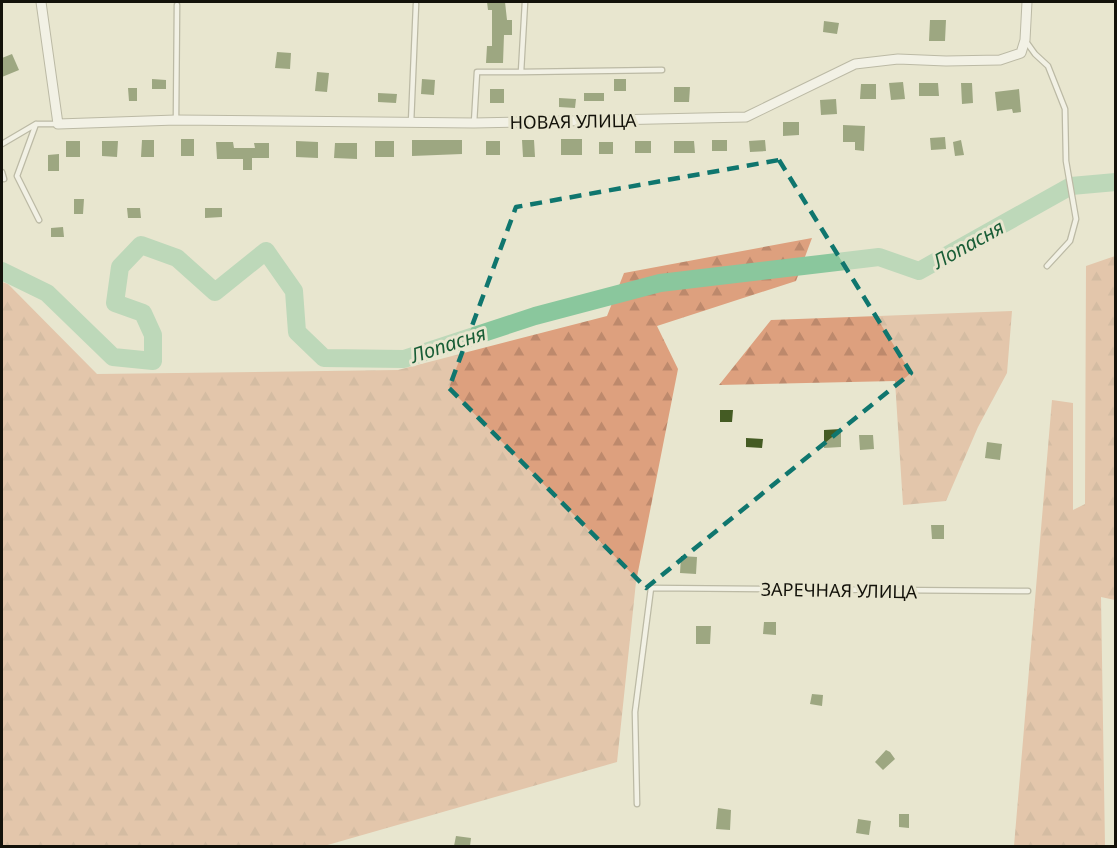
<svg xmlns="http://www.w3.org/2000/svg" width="1117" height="848" font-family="'Noto Sans',sans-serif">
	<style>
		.forest { fill: url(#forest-firs) }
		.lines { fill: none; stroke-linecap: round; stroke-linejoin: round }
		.river { stroke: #8ac79d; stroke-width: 18 }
		.building { fill: #445b23 }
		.service-casing { stroke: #878571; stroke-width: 7 }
		.minor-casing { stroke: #878571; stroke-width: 11 }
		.service { stroke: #fff; stroke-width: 4.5 }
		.minor { stroke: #fff; stroke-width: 9 }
		.marked { fill: none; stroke: #0f766e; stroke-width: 4.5; stroke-dasharray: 12 8; stroke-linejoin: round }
		.labels { text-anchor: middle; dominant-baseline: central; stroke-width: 6; stroke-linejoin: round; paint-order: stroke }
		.street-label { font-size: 18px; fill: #13120a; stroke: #e8e6cf }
		.water-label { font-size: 20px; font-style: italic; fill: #185d36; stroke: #e8e6cf }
	</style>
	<defs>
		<pattern id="forest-firs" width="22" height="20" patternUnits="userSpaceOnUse" patternTransform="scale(1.5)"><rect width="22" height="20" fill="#dda07e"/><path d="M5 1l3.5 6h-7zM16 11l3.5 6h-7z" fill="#bd896c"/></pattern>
	</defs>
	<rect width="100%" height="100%" fill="#e8e6cf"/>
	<path class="forest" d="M812,238L796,281L657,326L678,369L636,582L617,762L324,846H2V282L8,284L97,374L398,370L607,316L624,273Z
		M1115,256V600L1101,597L1105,846H1014L1052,400L1073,403V510L1085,504L1086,266Z
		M1012,311L1007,373L978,427L946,501L903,505L895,381L719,385L771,320Z"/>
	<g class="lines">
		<path class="river" d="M2,271L47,293L113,357L153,361V335L143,313L115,303L120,267L141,245L177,258L215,292L266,251L294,291L297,332L324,358L404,359L535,316L660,283L879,257L919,271L1071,186L1116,182"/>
	</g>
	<path class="building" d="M487,2H505L507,20H512V35H504L503,63H486L487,46H492V10H488Z
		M930,20H946L945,41H929Z
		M824,21L839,23L837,34L823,32Z
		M277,52L291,53L290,69L275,68Z
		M12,54L19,70L2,77V58Z
		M317,72L329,73L327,92L315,91Z
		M152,79L166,80V89H152Z
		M422,79L435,80L434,95L421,94Z
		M614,79H626V91H614Z
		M903,82L905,99L891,100L889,83Z
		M919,83H938L939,96H919Z
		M961,83H972L973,103L962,104Z
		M861,84H876V99H860Z
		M674,87H690L689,102H674Z
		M128,88H137V101H129Z
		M490,89H504V103H490Z
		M1019,89L1021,112L1013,113L1012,109L997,111L995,92Z
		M378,93L397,94L396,103L378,102Z
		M584,93H604V101H584Z
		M559,98L576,99L575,108L559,107Z
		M836,99L837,114L821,115L820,100Z
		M783,122H799V135L783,136Z
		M843,125L865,126L864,151L855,150V142H843Z
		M945,137L946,149L931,150L930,138Z
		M181,139H194V156H181Z
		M561,139H582V155H561Z
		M142,140H154V157H141Z
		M412,140H462V154L412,156Z
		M522,140H534L535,157H523Z
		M712,140H727V151H712Z
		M765,140L766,151L750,152L749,141Z
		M961,140L964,155L955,156L953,142Z
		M66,141H80V157H66Z
		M102,141H118L117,157L102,156Z
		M296,141L318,142V158L296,157Z
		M375,141H394V157H375Z
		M486,141H500V155H486Z
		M635,141H651V153H635Z
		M674,141H694L695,153H674Z
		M216,142H233L234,148H255L254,143H269V158H252V170H243V159H217Z
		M599,142H613V154H599Z
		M335,143H357V159L334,158Z
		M59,154V171H48V155Z
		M74,199H84L83,214H74Z
		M127,208H140L141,218H128Z
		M205,208H222V217L205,218Z
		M63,227L64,237H51V228Z
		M720,410H733L732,422H720Z
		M841,429V447L824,448V430Z
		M859,435H873L874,449L860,450Z
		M746,438L763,439L762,448L746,447Z
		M987,442L1002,444L1000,460L985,458Z
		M931,525H944V539H932Z
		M681,556L697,557L696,574L680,573Z
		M764,622H776V635L763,634Z
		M696,626H711L710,644H696Z
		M812,694L823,695L822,706L810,704Z
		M886,750L890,752L895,759L883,770L875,762Z
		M718,808L731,810L730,830L716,829Z
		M899,814H909V828L899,827Z
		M858,819L871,821L869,835L856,833Z
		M456,836L471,838L470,846H454Z"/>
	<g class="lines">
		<g class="service-casing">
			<path id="service" d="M1025,40L1035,54L1048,66L1065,109L1066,161L1076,219L1070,241L1047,266
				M521,72L662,70
				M176,120L177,5
				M411,123L416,4
				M474,123L477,72H521L525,2
				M36,124L17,176L39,220
				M2,144L36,124H58
				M2,172L4,179
				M637,804L635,712L651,588L1028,591"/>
		</g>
		<g class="minor-casing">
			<path id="minor" d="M41,2L58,124L176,120L474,123L746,117L855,64L898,59L946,61L1000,60L1021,53L1025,40L1027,2"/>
		</g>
		<use href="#service" class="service"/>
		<use href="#minor" class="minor"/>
	</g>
	<path d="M0 0H1117V848H0ZM779,160L911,373L646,588L449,388L516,207Z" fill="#e8e6cf" fill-opacity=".55" fill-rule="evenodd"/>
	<path class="marked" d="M779,160L911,373L646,588L449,388L516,207Z"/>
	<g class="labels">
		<g class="street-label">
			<text transform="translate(573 121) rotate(-1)">НОВАЯ УЛИЦА</text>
			<text transform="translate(839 590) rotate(1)">ЗАРЕЧНАЯ УЛИЦА</text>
		</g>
		<g class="water-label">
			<text transform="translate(968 244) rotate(-29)">Лопасня</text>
			<text transform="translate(448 344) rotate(-18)">Лопасня</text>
		</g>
	</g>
	<rect width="1117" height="848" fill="none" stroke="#13120a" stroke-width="6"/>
</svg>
